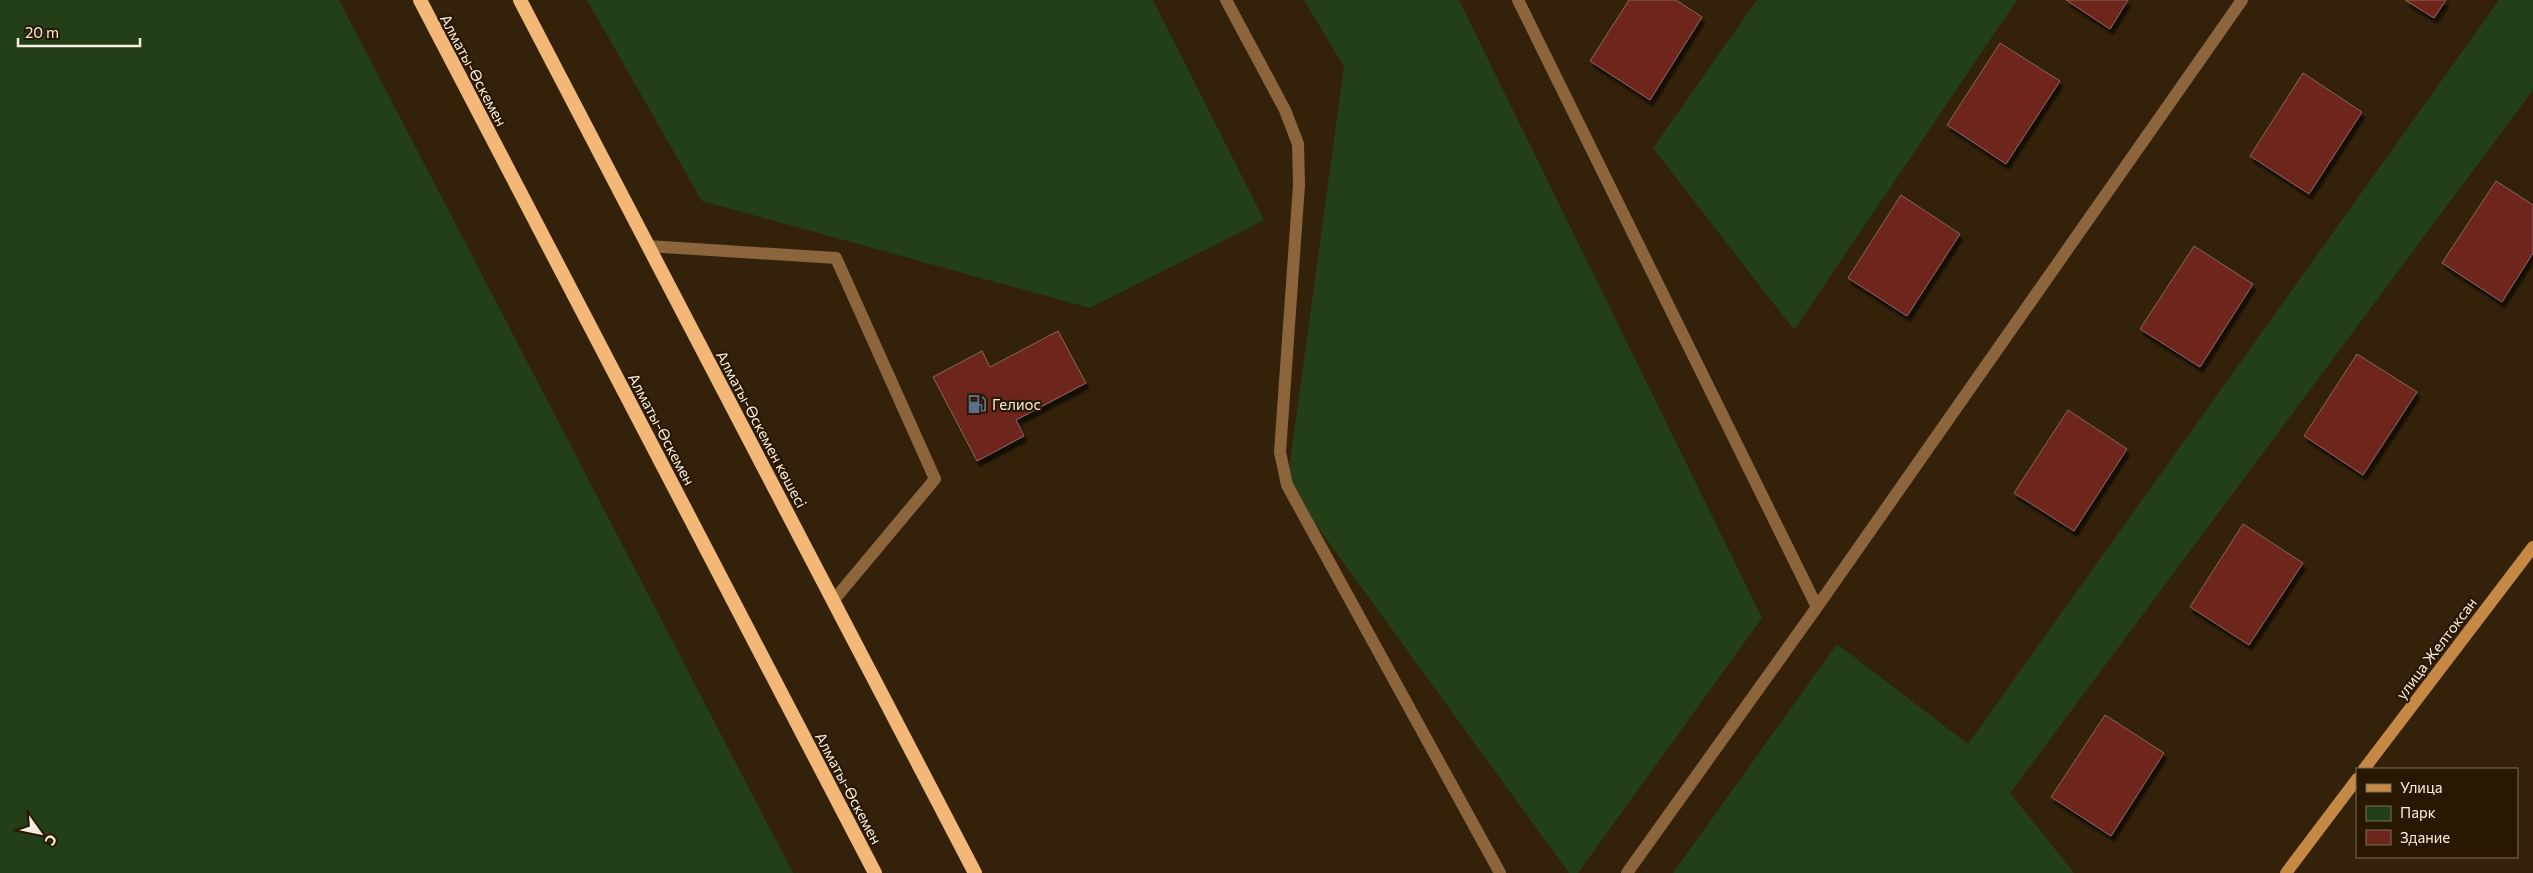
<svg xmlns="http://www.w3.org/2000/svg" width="2533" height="873" font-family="Commissioner,sans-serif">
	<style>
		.green { fill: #233f18 }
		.building { fill: #6e251c; stroke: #886660; filter: url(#shadow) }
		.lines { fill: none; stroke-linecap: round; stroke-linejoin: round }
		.service { stroke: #8c653d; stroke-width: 12 }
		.minor { stroke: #8c653d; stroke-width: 12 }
		.tertiary { stroke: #8c653d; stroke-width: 12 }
		.secondary { stroke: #c68845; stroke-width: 12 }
		.trunk { stroke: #f3b878; stroke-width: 14 }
		.labels { text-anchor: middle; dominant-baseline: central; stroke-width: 4.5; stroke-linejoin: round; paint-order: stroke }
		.street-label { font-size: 15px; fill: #faeee0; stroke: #291801 }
		.poi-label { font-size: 15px; fill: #faeee0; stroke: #291801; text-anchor: start }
	</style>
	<defs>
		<filter id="shadow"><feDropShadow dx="3" dy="5.5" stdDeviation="1" flood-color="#0009"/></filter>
	</defs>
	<rect width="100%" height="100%" fill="#332209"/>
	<path class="green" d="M0,0H339L793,873H0Z
		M587,0H1153L1264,220L1090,308L702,201Z
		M1304,0H1459L1762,618L1578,873H1569L1287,485L1344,67Z
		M1757,0H2017L1794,330L1653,148Z
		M2499,0H2533V90L2010,793L2074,873H1673L1837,644L1968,744Z"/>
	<path class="building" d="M1629,0H1676L1702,17L1650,100L1590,61Z
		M2066,0H2128L2110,29Z
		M2405,0H2446L2434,18Z
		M2000,43L2060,81L2006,164L1947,125Z
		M2303,73L2362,112L2309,194L2250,156Z
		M2496,181L2533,205V253L2502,302L2442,263Z
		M1901,195L1960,234L1907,316L1848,278Z
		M2194,246L2253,284L2200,367L2140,329Z
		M1058,331L1086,383L1016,420L1024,436L977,461L933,377L982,351L990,367Z
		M2357,354L2417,392L2363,475L2304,436Z
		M2068,410L2127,449L2074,531L2014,493Z
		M2243,524L2303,563L2249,645L2190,607Z
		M2105,715L2164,753L2111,836L2051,797Z"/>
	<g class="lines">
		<path class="service" d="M648,246L836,258L935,479L833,601"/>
		<path class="minor" d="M1518,0L1817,607
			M1627,873L1817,607L2242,0"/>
		<path class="tertiary" d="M1226,0L1285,110L1298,144L1299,185L1280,452L1287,485L1500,873"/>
		<path class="secondary" d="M2364,769L2533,547
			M2286,873L2357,779"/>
		<path class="trunk" d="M420,0L875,873
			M520,0L975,873"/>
	</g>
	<defs>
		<g id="fuel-bare" transform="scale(1.5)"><path d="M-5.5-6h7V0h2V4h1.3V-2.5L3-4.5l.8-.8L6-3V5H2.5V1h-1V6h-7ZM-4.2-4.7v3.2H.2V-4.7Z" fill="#5c6f8a" stroke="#291801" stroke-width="2.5" paint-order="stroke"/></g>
	</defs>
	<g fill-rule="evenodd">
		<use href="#fuel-bare" x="977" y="404"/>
	</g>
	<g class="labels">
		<g class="street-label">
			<text transform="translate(474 70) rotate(62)">Алматы-Өскемен</text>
			<text transform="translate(662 429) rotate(62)">Алматы-Өскемен</text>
			<text transform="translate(762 429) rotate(62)">Алматы-Өскемен көшесі</text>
			<text transform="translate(2436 648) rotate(-53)">улица Желтоксан</text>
			<text transform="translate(849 788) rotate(62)">Алматы-Өскемен</text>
		</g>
		<g class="poi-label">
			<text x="992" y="404">Гелиос</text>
		</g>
	</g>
	<rect x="2356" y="768" width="162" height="90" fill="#291801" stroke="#7d6e5a"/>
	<rect x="2366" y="784" width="25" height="8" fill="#c68845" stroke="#7d6e5a"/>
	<text x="2400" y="793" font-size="15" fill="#faeee0">Улица</text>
	<rect x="2366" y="806" width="25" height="15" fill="#233f18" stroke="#7d6e5a"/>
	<text x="2400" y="818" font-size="15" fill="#faeee0">Парк</text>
	<rect x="2366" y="830" width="25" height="15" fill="#6e251c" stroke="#7d6e5a"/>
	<text x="2400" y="843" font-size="15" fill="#faeee0">Здание</text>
	<g transform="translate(40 833) rotate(123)" stroke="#291801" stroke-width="4" paint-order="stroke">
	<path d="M0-4L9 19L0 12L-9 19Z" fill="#faeee0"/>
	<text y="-8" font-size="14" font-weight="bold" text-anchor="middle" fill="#faeee0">С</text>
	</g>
	<path d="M18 38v8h122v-8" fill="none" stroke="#faeee0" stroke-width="2.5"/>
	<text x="25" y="38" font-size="15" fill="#faeee0" stroke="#291801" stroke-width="4" paint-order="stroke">20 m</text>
</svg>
